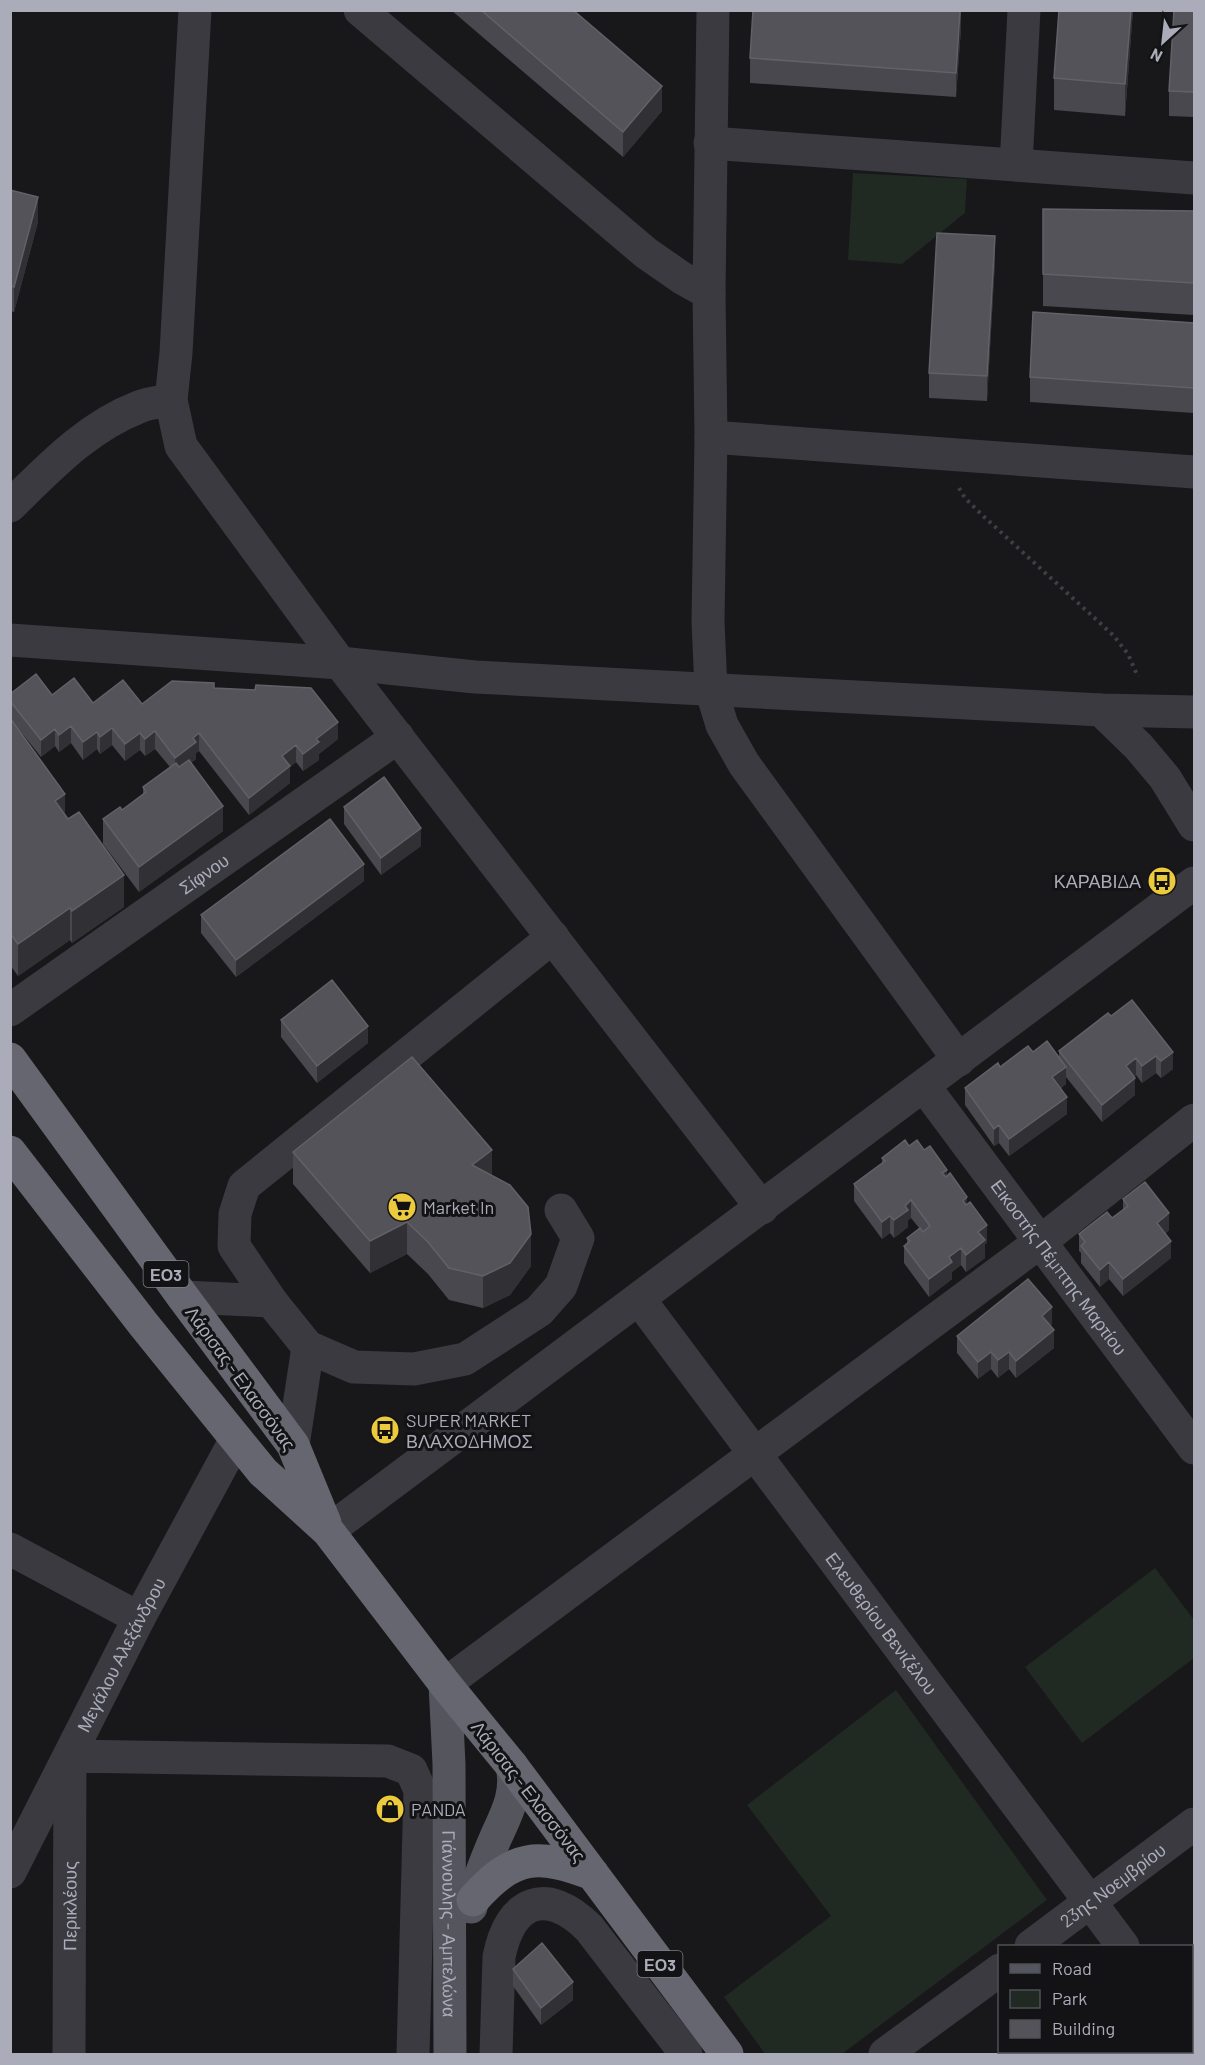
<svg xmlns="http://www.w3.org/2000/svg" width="1205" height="2065" font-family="Barlow,sans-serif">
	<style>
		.green { fill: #212923 }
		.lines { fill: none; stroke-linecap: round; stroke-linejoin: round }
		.path { stroke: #3e3f45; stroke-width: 4; stroke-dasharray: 3 4.5; stroke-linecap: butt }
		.minor { stroke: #3a3a40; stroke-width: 33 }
		.major { stroke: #54555d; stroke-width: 33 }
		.highway { stroke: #65666f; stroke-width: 33 }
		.wall { fill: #49484e }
		.shaded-wall { fill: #313034 }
		.building { fill: #54535a; stroke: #616168; stroke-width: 1.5 }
		.labels { text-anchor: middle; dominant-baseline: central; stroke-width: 6; stroke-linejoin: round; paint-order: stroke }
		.shield { fill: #131214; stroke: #7d7e88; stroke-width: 1.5 }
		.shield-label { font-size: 16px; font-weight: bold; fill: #aaacb9 }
		.street-label { font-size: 18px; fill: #aaacb9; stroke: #131214 }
		.poi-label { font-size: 18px; fill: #aaacb9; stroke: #131214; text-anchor: start }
	</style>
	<rect width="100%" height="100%" fill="#181719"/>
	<path class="green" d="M853,173L967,179L965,213L902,264L848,260Z
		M1155,1568L1194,1620V1658L1082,1743L1025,1667Z
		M896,1690L1047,1900L842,2054H765L724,1997L831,1916L747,1805Z"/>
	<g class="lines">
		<path class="path" d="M959,488L965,498L981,514L1113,635L1128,654L1138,677"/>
		<g class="minor">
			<path d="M195,10L176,353L171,400L181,446L340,663L762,1208"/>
			<path d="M360,10L646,253L682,278L709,293"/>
			<path d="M713,10L709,293L711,437L708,622L711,689L722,725L744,764L959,1060"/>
			<path d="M710,143L1194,178"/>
			<path d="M1016,165L1024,10"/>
			<path d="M711,437L1194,472"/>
			<path d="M10,506C49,468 87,427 139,407C149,403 160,402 171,400"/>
			<path d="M10,640L340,663L475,677L1101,710L1194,712"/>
			<path d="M1101,710L1139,747L1165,778L1194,825"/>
			<path id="s1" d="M10,1010L398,737"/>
			<path id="s2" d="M924,1086L1194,1448"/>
			<path d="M183,1297L271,1301L308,1347L293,1445"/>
			<path id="s3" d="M639,1299L1123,1946"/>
			<path d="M271,1301L234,1246L235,1214L244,1186L553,937"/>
			<path d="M308,1347L354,1367L414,1369L465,1359L539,1311L561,1286L578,1238L561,1210"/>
			<path d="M328,1531L1194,883"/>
			<path d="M10,1549L139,1618"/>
			<path d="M445,1684L1040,1242L1194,1120"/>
			<path id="s4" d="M10,1872L139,1618L236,1439"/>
			<path id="s5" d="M1031,1946L1194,1824"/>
			<path d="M1192,2038L1194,2042"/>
			<path id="s6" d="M69,2054L70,1756L388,1761L411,1770L420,1790L413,2054"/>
			<path d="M496,2054L499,1957C510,1900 547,1886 589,1928L686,2054"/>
			<path d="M885,2054L1000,1970"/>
		</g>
		<g class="major">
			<path id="s7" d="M445,1684L449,1764L450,2054"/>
			<path d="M471,1907C477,1883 486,1860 496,1837C507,1813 518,1793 512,1766"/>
		</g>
		<path class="highway" d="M10,1059L183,1297L293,1445L325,1523
			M10,1152L144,1325L263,1472L328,1531L445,1684L512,1766L727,2054
			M473,1900C514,1854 537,1853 593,1874"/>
	</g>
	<path class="wall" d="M451,10H573L662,111L623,157Z
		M961,10V28L956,97L750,83V58Z
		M1133,10L1125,116L1054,110V78Z
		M1194,10V117L1169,116V91Z
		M10,190L38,222L14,312L10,311Z
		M1043,209L1194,211V315L1043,306Z
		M995,261L987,401L929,398V373Z
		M1194,323V413L1030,402V377Z
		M214,688L338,739L319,754V760L303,771L296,762L290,767V783L249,815L199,751L196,753V759L191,763L223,831L139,892L103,844V819L122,810L143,794V787L170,767L155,749L145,756L140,750L125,761L112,745L100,754L97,749L83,760L71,743L59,752L55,746L41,757L10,718V694L52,695L93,703L142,704Z
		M10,718L65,814L124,907L72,943L70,940L18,976L10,965Z
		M344,807L421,846L381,875L344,824Z
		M364,881L236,977L201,933V915Z
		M1111,1016L1173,1069L1161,1078L1156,1073L1142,1083L1136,1075L1134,1077L1135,1095L1102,1122L1066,1077V1084L1061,1088L1067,1114L1009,1156L999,1143L994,1146L965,1105V1088L1000,1067L1033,1052L1059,1058V1051Z
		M281,1020L368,1043L317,1083L281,1037Z
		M909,1146L924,1150L947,1175L967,1204L987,1243L985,1244V1258L966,1272L961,1265L952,1272V1279L929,1297L904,1263V1246L907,1243V1238L920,1229L911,1218L908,1220V1227L894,1238L890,1233L882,1239L854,1201V1184L882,1164V1158Z
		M293,1152L492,1176L531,1266L510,1295L483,1308L449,1300L428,1274L407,1254L370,1273L293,1184Z
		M1123,1199L1169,1230L1165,1234L1171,1258L1123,1296L1109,1279L1100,1287L1081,1263V1253L1079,1251V1234L1112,1218L1123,1210Z
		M1052,1324L1050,1326L1054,1348L1016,1378L1009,1369L998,1378L991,1369L978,1379L957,1353V1336Z
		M513,1969L573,2000L541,2025L513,1986Z"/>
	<path class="shaded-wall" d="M960,10L961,28L956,97V73Z
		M1131,10H1133L1125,116V84Z
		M662,86V111L623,157V132Z
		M38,197V222L14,312V287Z
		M995,236V261L987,401V376Z
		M338,722V739L319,754V760L303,771V754L316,739Z
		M71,726V743L59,752V735Z
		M112,728V745L100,754V737Z
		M55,729V746L41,757V740Z
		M155,731V749L145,756V739Z
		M97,732V749L83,760V742Z
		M140,733V750L125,761V744Z
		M199,733V751L196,753V759L175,775V758L193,738Z
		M296,745V762L290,767V783L249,815V798L282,756Z
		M65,794V826L55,801Z
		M223,806V831L139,892V867Z
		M421,828V846L381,875V858Z
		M364,864V881L236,977V960Z
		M124,875V907L72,943V911Z
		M70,908V940L18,976V944Z
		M368,1026V1043L317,1083V1066Z
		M1173,1052V1069L1161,1078V1061Z
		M1156,1056V1073L1142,1083V1066Z
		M1136,1058V1075L1126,1083V1066Z
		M1066,1067V1084L1052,1094V1077Z
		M1135,1078V1095L1102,1122V1105Z
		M1067,1097V1114L1009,1156V1139Z
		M999,1125V1143L994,1146V1129Z
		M492,1150V1182L472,1165Z
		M947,1170V1187L942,1173Z
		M967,1197V1214L963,1201Z
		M911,1200V1218L908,1220V1227L894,1238V1220L905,1206Z
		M1169,1213V1230L1157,1240V1223Z
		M890,1216V1233L882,1239V1222Z
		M407,1222V1254L370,1273V1241Z
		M987,1225V1243L985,1244V1258L966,1272V1255L978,1232Z
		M531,1234V1266L510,1295L483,1308V1276Z
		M1171,1241V1258L1123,1296V1279Z
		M961,1248V1265L952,1272V1279L929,1297V1279L949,1257Z
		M1109,1262V1279L1100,1287V1270Z
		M1052,1307V1324L1042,1333V1316Z
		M1054,1330V1348L1016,1378V1361Z
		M991,1352V1369L978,1379V1362Z
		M1009,1352V1369L998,1378V1360Z
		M573,1982V2000L541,2025V2008Z"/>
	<path class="building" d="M481,10H573L662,86L623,132Z
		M753,10H960L956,73L750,58Z
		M1059,10H1131L1125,84L1054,78Z
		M1174,10H1194V92L1169,91Z
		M10,190L38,197L14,287L10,286Z
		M1043,209L1194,211V283L1043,274Z
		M937,233L995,236L987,376L929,373Z
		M1033,312L1194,323V388L1030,377Z
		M36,674L52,695L74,678L93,703L123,680L142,704L172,681L214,683V688L255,690L256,685L311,688L338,722L316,739L319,742L303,754L296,745L282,756L290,766L249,798L199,733L193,738L196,742L175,758L155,731L145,739L140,733L125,744L112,728L100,737L97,732L83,742L71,726L59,735L55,729L41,740L10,701V694Z
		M10,718L65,794L55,801L68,819L79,812L124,875L72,911L70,908L18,944L10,933Z
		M189,760L223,806L139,867L103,819L120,807L122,810L146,792L143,787L176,763L179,767Z
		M384,777L421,828L381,858L344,807Z
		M330,819L364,864L236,960L201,915Z
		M332,980L368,1026L317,1066L281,1020Z
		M1132,1000L1173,1052L1161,1061L1156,1056L1142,1066L1136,1058L1126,1066L1135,1078L1102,1105L1059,1051L1108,1013L1111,1016Z
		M1047,1041L1066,1067L1052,1077L1067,1097L1009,1139L999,1125L994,1129L965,1088L998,1063L1000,1067L1028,1046L1033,1052Z
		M412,1057L492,1150L472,1165L510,1185L528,1207L531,1234L510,1263L483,1276L449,1268L428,1242L407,1222L370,1241L293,1152Z
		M905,1140L909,1146L917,1140L924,1150L930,1146L947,1170L942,1173L946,1177L950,1173L967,1197L963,1201L966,1205L970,1202L987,1225L978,1232L985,1240L966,1255L961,1248L949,1257L952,1262L929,1279L904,1246L910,1241L907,1238L920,1228L923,1232L930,1226L911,1200L905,1206L908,1210L894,1220L890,1216L882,1222L854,1184L885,1161L882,1158Z
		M1145,1182L1169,1213L1157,1223L1171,1241L1123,1279L1109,1262L1100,1270L1081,1246L1085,1242L1079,1234L1107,1212L1112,1218L1128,1206L1123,1199Z
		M1028,1279L1052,1307L1042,1316L1054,1330L1016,1361L1009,1352L998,1360L991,1352L978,1362L957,1336Z
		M542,1943L573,1982L541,2008L513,1969Z"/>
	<defs>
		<g id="bus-disc" transform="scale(1.5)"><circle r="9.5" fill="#ebca3d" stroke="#131214"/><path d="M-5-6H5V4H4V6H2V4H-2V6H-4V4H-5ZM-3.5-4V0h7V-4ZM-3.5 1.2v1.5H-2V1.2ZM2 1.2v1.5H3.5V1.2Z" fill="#111"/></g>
		<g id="supermarket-disc" transform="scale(1.5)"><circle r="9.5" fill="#ebca3d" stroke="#131214"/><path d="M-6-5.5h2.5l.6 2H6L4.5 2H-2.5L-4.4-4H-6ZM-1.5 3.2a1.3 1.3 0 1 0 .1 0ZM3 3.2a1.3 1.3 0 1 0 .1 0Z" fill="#111"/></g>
		<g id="shop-disc" transform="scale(1.5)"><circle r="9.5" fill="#ebca3d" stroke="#131214"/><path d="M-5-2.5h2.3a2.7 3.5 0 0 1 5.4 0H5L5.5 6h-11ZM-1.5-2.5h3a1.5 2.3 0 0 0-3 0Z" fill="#111"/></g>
	</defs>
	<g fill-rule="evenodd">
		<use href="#bus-disc" x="1162" y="881"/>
		<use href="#supermarket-disc" x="402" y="1207"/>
		<use href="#bus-disc" x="385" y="1430"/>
		<use href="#shop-disc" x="390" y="1809"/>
	</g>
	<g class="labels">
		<g class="shield">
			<rect x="143.5" y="1261" width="45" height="26" rx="4.5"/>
			<rect x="637.5" y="1951" width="45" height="26" rx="4.5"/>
		</g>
		<g class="shield-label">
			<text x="166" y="1274">ΕΟ3</text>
			<text x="660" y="1964">ΕΟ3</text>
		</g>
		<g class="street-label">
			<text stroke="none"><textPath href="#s1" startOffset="237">Σίφνου</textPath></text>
			<text stroke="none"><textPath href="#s2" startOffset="226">Εικοστής Πέμπτης Μαρτίου</textPath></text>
			<text transform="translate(241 1378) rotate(54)">Λάρισας - Ελασσόνας</text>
			<text stroke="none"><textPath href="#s3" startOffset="405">Ελευθερίου Βενιζέλου</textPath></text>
			<text stroke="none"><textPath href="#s4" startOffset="244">Μεγάλου Αλεξάνδρου</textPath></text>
			<text transform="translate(529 1791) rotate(52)">Λάρισας - Ελασσόνας</text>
			<text stroke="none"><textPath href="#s5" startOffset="102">23ης Νοεμβρίου</textPath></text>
			<text stroke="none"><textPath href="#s6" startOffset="148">Περικλέους</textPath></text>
			<text stroke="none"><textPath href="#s7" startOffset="240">Γιάννουλης - Αμπελώνα</textPath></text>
		</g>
		<g class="poi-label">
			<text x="1141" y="881" text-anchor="end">ΚΑΡΑΒΙΔΑ</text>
			<text x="423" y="1207">Market In</text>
			<text x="406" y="1420">SUPER MARKET<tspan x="406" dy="21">ΒΛΑΧΟΔΗΜΟΣ</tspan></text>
			<text x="411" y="1809">PANDA</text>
		</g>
	</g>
	<rect width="1205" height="2065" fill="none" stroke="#aaacb9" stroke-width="24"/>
	<rect x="998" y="1945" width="195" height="108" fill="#131214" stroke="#4f5056" stroke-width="1.5"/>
	<rect x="1010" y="1964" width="30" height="9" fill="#54555d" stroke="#4f5056" stroke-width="1.5"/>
	<text x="1052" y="1975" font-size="18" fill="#aaacb9">Road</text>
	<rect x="1010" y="1990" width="30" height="18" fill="#212923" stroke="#4f5056" stroke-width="1.5"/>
	<text x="1052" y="2005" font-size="18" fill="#aaacb9">Park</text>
	<rect x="1010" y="2020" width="30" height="18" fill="#54535a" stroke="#4f5056" stroke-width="1.5"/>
	<text x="1052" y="2035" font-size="18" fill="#aaacb9">Building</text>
	<g transform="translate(1163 42) rotate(207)" stroke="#131214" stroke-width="4.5" paint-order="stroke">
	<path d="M0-4.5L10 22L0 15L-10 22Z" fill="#aaacb9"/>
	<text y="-9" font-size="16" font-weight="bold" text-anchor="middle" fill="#aaacb9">N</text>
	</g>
</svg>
